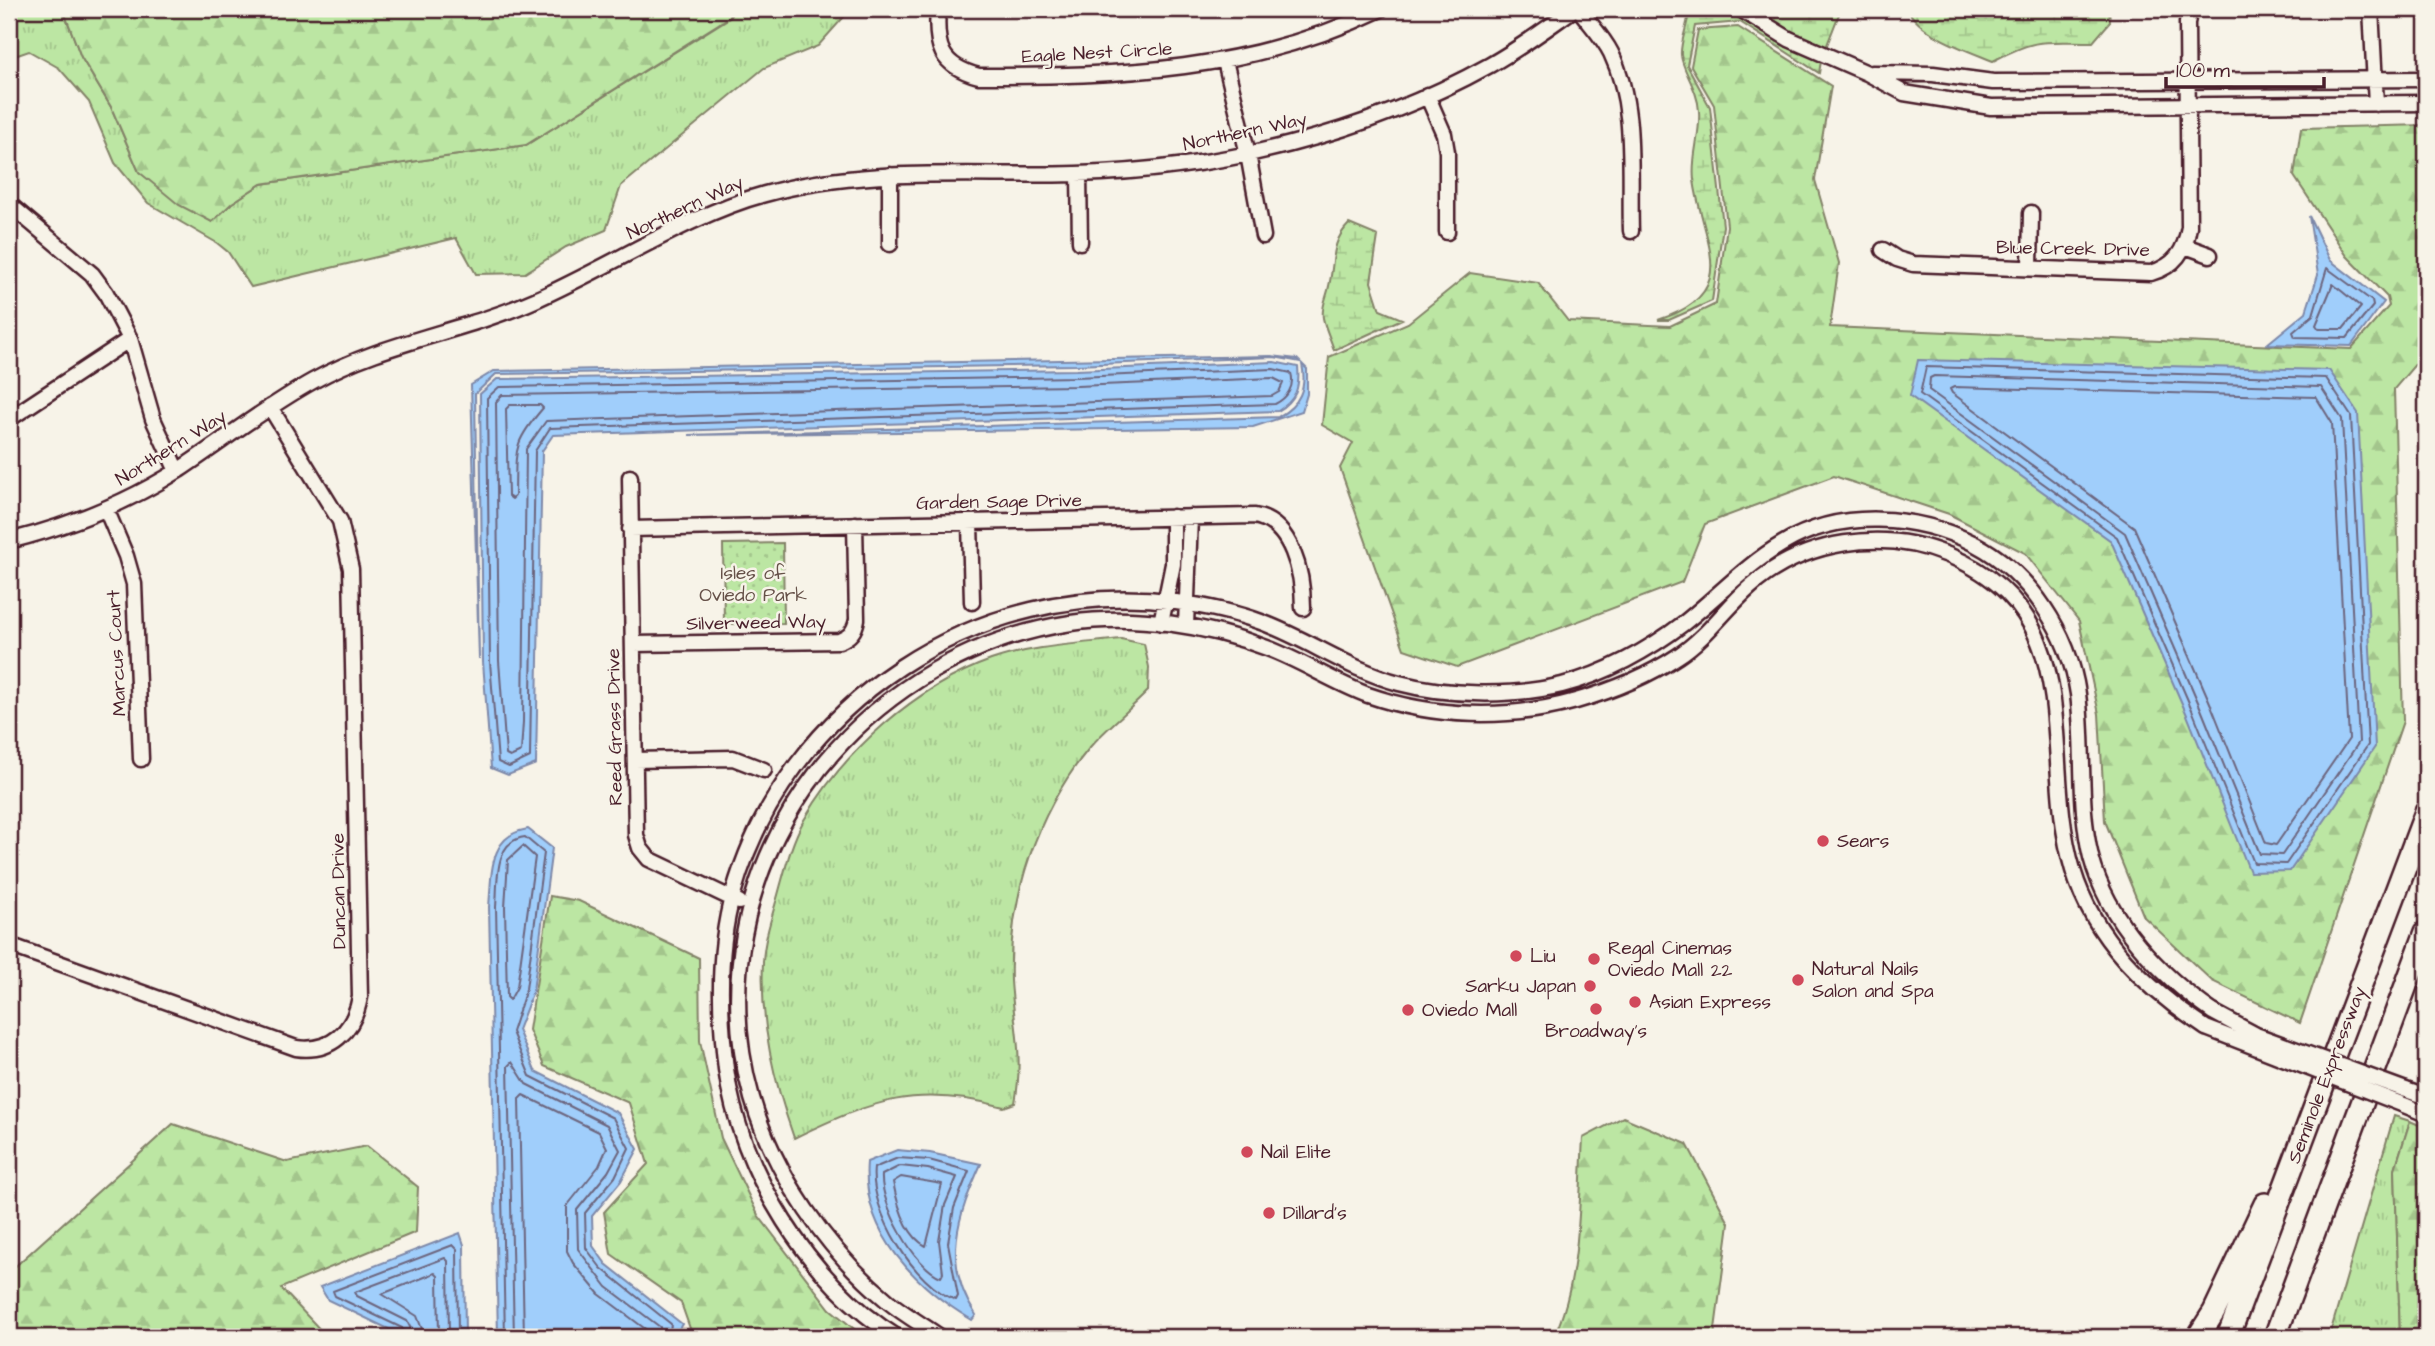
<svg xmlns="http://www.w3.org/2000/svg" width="2435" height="1346" font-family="'Architects Daughter',sans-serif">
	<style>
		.grass { fill: url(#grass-tufts); stroke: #838267; stroke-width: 2 }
		.forest { fill: url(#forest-firs); stroke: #838267; stroke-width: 2 }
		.wetland { fill: url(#wetland-marsh); stroke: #838267; stroke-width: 2 }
		.park { fill: url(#park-dots); stroke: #838267; stroke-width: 2 }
		.water { fill: #a0cefb; stroke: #7e88a8; stroke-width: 2 }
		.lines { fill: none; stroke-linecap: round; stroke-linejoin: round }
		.shore { stroke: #6c657e; stroke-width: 2 }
		.minor-casing { stroke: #4a1f2b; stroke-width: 19 }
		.highway-casing { stroke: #4a1f2b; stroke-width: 26 }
		.minor { stroke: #f7f3e8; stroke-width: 14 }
		.highway { stroke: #f7f3e8; stroke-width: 21 }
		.minor-bridge-casing { stroke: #4a1f2b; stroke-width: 19; stroke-linecap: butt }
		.minor-bridge { stroke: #f7f3e8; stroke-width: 14 }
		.poi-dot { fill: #d1495b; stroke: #f7f3e8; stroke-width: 2.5 }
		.labels { text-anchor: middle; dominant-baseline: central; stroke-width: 5; stroke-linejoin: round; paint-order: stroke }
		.street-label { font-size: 19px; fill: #4a1f2b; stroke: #f7f3e8 }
		.park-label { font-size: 19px; fill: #665149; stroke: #f7f3e8 }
		.poi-label { font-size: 19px; fill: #4a1f2b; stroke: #f7f3e8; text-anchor: start }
	</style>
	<defs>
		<pattern id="grass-tufts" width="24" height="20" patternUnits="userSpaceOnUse" patternTransform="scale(1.75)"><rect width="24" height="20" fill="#bce6a3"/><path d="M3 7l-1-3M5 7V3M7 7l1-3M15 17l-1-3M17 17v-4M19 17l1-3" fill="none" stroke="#a3c58c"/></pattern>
		<pattern id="forest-firs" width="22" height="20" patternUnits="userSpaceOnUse" patternTransform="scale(1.75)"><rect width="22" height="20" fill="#bce6a3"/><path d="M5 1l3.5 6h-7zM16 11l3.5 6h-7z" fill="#a3c58c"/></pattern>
		<pattern id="wetland-marsh" width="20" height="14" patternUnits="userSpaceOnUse" patternTransform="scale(1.75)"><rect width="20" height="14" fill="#bce6a3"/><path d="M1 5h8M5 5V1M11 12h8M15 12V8" fill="none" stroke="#a3c58c"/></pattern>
		<pattern id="park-dots" width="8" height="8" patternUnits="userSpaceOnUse" patternTransform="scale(1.75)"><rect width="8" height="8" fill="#bce6a3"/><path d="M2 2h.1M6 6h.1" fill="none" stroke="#a3c58c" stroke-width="1.8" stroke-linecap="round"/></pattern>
	</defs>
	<rect width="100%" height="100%" fill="#f7f3e8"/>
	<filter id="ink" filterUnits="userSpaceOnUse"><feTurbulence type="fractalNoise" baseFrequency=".0143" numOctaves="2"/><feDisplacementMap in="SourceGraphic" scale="14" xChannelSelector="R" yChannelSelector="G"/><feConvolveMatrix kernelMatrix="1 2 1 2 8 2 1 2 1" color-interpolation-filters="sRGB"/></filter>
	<g filter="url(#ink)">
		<path class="grass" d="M9,9H63L81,57L111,107L139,172L212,222L232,203L261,184L526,145L731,17L727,9H851L818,46L764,68L621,186L606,230L566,247L525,273L476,274L456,238L251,287L228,252L217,243L148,203L115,163L89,102L59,68L29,51L9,58Z
			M1121,639L1144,644L1149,667L1148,691C1130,710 1107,727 1090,747C1037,812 1008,897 1011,981C1014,1028 1024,1054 1015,1103L1004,1107C917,1084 872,1100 794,1138C774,1081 760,1024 763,962C764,940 772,916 778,895C785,870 791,843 804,820C844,751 915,687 991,660C1032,646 1078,644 1121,639Z
			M2394,1116L2410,1121L2395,1169L2400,1337H2329Z"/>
		<path class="forest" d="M63,9H727L731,16L526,145L261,184L232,203L212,222L179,205L139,172L111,107L81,57Z
			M1738,27L1831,86L1815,180L1839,263L1830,327L2351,349L2389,306L2387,297L2347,256L2294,176L2301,128L2426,125V363L2417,362L2394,389L2403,721L2300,1023L2212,981L2144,917L2105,821L2099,714L2079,621L2025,553L1949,514L1834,476L1705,524L1682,582L1457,667L1404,649L1340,468L1353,443L1322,425L1329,357L1408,323L1470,273L1538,283L1568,321L1670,326L1716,304L1727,226L1714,105L1691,66L1698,30Z
			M550,896L579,901L699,958L700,1041L721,1138L758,1215L830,1309L864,1337H693L681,1303L611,1254L604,1212L648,1164L629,1103L544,1066L529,1030Z
			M1623,1117L1687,1144L1729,1223L1714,1337H1554C1581,1278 1579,1203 1583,1138Z
			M2410,1121L2426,1128V1337H2400L2395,1169Z
			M173,1124L287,1162L367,1146L418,1187L416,1232L281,1288L327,1337H9V1272Z"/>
		<path class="wetland" d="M1704,9H1729L1821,61L1819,73L1740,22L1695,26L1687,65L1710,107L1723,226L1712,301L1669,320H1658C1744,293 1702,242 1694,180C1691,156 1701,134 1699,111C1698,89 1682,70 1681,55C1680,44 1686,30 1688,18Z
			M1751,9H1841L1825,50Z
			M1907,9H2109L2110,22L2093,42C2045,42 2038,37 1993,61C1966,50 1922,36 1907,9Z
			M1349,224L1378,236L1371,282L1380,310L1402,319L1334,350C1331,340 1325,328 1323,318C1321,307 1327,297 1329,286C1335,262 1330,243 1349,224Z"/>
		<path class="park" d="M783,543L784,623L724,624L723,544Z"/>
		<path class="water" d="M2309,216L2330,260L2384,302L2351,346L2267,344L2306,312L2318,275Z
			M1271,356L1297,359L1300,362L1274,357L1076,365L496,374L475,394L479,659L471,385L494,371Z
			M1918,360L2329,370L2358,413L2375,747L2290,871L2250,872L2187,715L2111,541L1910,396Z
			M1274,362L1298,367C1300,388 1296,400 1278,411L553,435L542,451L536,764L508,775L491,768L483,662L480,394L497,379L1076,370Z
			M1302,364L1307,369V394L1302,411L1253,427L689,435L1278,417C1300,405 1307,388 1302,364Z
			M528,829L552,848L533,991L518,1030L535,1071L618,1113L638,1149L621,1181L592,1216L593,1246L606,1264L682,1324L674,1337H498L489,907C492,874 488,835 528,829Z
			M897,1150L930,1153L981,1164C958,1215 941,1263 976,1315L972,1320C916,1287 861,1232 867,1162Z
			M460,1233L464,1245L465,1337L399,1334L328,1300L320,1287Z"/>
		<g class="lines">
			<path class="shore" d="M2327,268L2372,301L2373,306L2347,338L2295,337L2293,332L2313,315Z
				M2333,284L2361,307L2343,329H2319L2316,325Z
				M1926,367L2326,378L2351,416L2368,745L2286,864L2254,863L2193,712L2117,537L1920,394Z
				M1273,369L1291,373C1295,387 1287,398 1275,404L550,428L535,451L530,757L509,767L498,762L490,662L487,398L499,387L1076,377Z
				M1934,376L2321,387L2342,419L2359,742L2282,855L2260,854L2201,709L2125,533L1929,390L1930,378Z
				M1273,378L1283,383L1279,392L1272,396L546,421L526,449L523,722L521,752L510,757L506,755L499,661L496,402L502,395L1077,386Z
				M1954,387L2316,397L2332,423L2349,739L2276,845L2266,843L2211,705L2134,527L1952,393L1950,389Z
				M510,405H540L543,408C512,444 516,449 515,496L512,499L508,496L506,409Z
				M523,846L535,857L517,987L510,1000L507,997L505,907L508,860Z
				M898,1158L929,1160L969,1171L954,1208L948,1243L958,1296L956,1300C915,1287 869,1210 874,1168Z
				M900,1166L928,1169L957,1177L945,1205L939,1241L943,1273L941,1277C914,1267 880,1204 882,1175Z
				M901,1177L942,1184L926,1246C906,1236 897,1203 893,1182Z
				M406,1337L402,1328L335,1296L333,1291L453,1245L457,1249L458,1337
				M415,1337L407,1321L357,1296L355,1292L445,1258L448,1261L449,1337
				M425,1337L417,1316L382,1294L435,1273L438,1276L439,1337
				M505,1337L496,907C498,883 493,841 525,837L544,853L526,989L512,1032L530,1076L613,1118L629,1148L615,1177L585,1213L586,1248L601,1268L671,1324L669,1337
				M514,1337L508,1066L512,1062L526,1084L607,1125L620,1150L608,1172L577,1210L578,1249L607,1287L660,1327V1337
				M524,1337L519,1099L523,1095L599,1132L607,1148L599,1166L567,1206V1251L573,1263L599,1294L648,1331L649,1337"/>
			<g class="minor-casing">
				<path id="minor" d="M938,9C935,46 940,66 979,76C1121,76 1250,72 1381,9
					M1579,9C1589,23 1603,37 1611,53C1637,107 1629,173 1631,231
					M1740,9L1789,39L1867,73L1904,93L1991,107L2426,103
					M2371,9L2376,104
					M1225,61L1248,154L1263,236
					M1872,73L1933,74L1993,82L2426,79
					M1427,95L1444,134L1447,152V232
					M1079,174L1080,242
					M9,204L92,274L106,293L130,339L153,419L177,471
					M890,244V175
					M2185,246L2210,255
					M1883,250L1897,259L1913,264L2151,273C2175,266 2185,251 2189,227L2187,23L2190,9
					M2030,268L2031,213
					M9,419L130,339
					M630,477L636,835L640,848L649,859L739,902
					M106,509L126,556L134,584L141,759
					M970,522L972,602
					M630,529L1254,516C1292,522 1303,574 1303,608
					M9,541C69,526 127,503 179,470C224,440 266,407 313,381C383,342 463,332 535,300C608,268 690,214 765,194C867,166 972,177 1076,174C1220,170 1364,135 1490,65C1519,49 1547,28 1574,9
					M1161,623L1173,564V517
					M1186,626L1190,517
					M633,644L839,641C850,637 855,631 857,619L855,524
					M635,760L733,758L764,770
					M9,945L296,1048C331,1053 354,1031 360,997L351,569L340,521L270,407
					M2406,1090L2426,1097
					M2404,1105L2426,1114
					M897,1337C810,1284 739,1169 726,1069C719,1012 717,950 733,894C786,704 979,576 1176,602C1204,606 1234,612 1261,622C1308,639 1350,670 1399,683C1448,696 1512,697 1562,685C1605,674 1649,650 1684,623C1717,597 1746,565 1782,544C1840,509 1916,514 1975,544C2030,573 2069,633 2078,694C2085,748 2078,804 2091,857C2108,922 2160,975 2213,1012
					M940,1337C923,1325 905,1315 889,1302C828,1252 774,1174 752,1098C689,875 849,656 1071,623C1135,614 1207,625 1267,648C1302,661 1333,682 1368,695C1434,718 1509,720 1576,701C1611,691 1648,676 1678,656C1707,637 1725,609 1750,587C1803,540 1883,528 1948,555C2093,615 2038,754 2073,870C2094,940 2147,989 2206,1028"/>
			</g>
			<g class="highway-casing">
				<path id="highway" d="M2198,1337L2214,1312L2265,1204
					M2228,1337L2426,812
					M2275,1337L2426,932"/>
			</g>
			<use href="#minor" class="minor"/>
			<use href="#highway" class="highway"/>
			<g class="minor-bridge-casing">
				<path id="minor-bridge" d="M2213,1012L2256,1035L2406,1090
					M2206,1028L2404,1105"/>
			</g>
			<use href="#minor-bridge" class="minor-bridge"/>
		</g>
	</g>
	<g class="poi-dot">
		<circle cx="1823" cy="841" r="7"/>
		<circle cx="1516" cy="956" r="7"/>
		<circle cx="1594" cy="959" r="7"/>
		<circle cx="1798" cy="980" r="7"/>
		<circle cx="1590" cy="986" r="7"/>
		<circle cx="1635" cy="1002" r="7"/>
		<circle cx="1596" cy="1009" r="7"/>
		<circle cx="1408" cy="1010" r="7"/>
		<circle cx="1247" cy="1152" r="7"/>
		<circle cx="1269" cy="1213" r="7"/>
	</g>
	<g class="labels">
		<g class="street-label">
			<text transform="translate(1097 53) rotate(-3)">Eagle Nest Circle</text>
			<text transform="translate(1245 132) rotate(-12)">Northern Way</text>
			<text transform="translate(685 208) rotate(-25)">Northern Way</text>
			<text transform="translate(2073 249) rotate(1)">Blue Creek Drive</text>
			<text transform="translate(171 448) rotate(-32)">Northern Way</text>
			<text transform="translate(999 502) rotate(-1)">Garden Sage Drive</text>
			<text transform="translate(756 623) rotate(-1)">Silverweed Way</text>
			<text transform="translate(117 653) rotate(-93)">Marcus Court</text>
			<text transform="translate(615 727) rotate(-91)">Reed Grass Drive</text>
			<text transform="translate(339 891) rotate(-91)">Duncan Drive</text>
			<text transform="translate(2327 1075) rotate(-69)">Seminole Expressway</text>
		</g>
		<g class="park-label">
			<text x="753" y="573">Isles of<tspan x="753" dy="22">Oviedo Park</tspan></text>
		</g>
		<g class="poi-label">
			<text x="1837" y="841">Sears</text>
			<text x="1608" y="948">Regal Cinemas<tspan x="1608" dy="22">Oviedo Mall 22</tspan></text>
			<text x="1530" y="956">Liu</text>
			<text x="1812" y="969">Natural Nails<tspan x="1812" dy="22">Salon and Spa</tspan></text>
			<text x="1576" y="986" text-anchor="end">Sarku Japan</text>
			<text x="1649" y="1002">Asian Express</text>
			<text x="1422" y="1010">Oviedo Mall</text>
			<text x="1596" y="1031" text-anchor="middle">Broadway's</text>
			<text x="1261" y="1152">Nail Elite</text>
			<text x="1283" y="1213">Dillard's</text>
		</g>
	</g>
	<rect width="2435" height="1346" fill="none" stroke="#f7f3e8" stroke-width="35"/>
	<rect x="18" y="18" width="2400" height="1311" fill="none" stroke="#4a1f2b" stroke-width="2.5" filter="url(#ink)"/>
	<path d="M2166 77v10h158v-10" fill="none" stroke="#4a1f2b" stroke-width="3.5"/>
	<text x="2176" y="77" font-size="21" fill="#4a1f2b" stroke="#f7f3e8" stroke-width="5" paint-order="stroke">100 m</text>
</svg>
